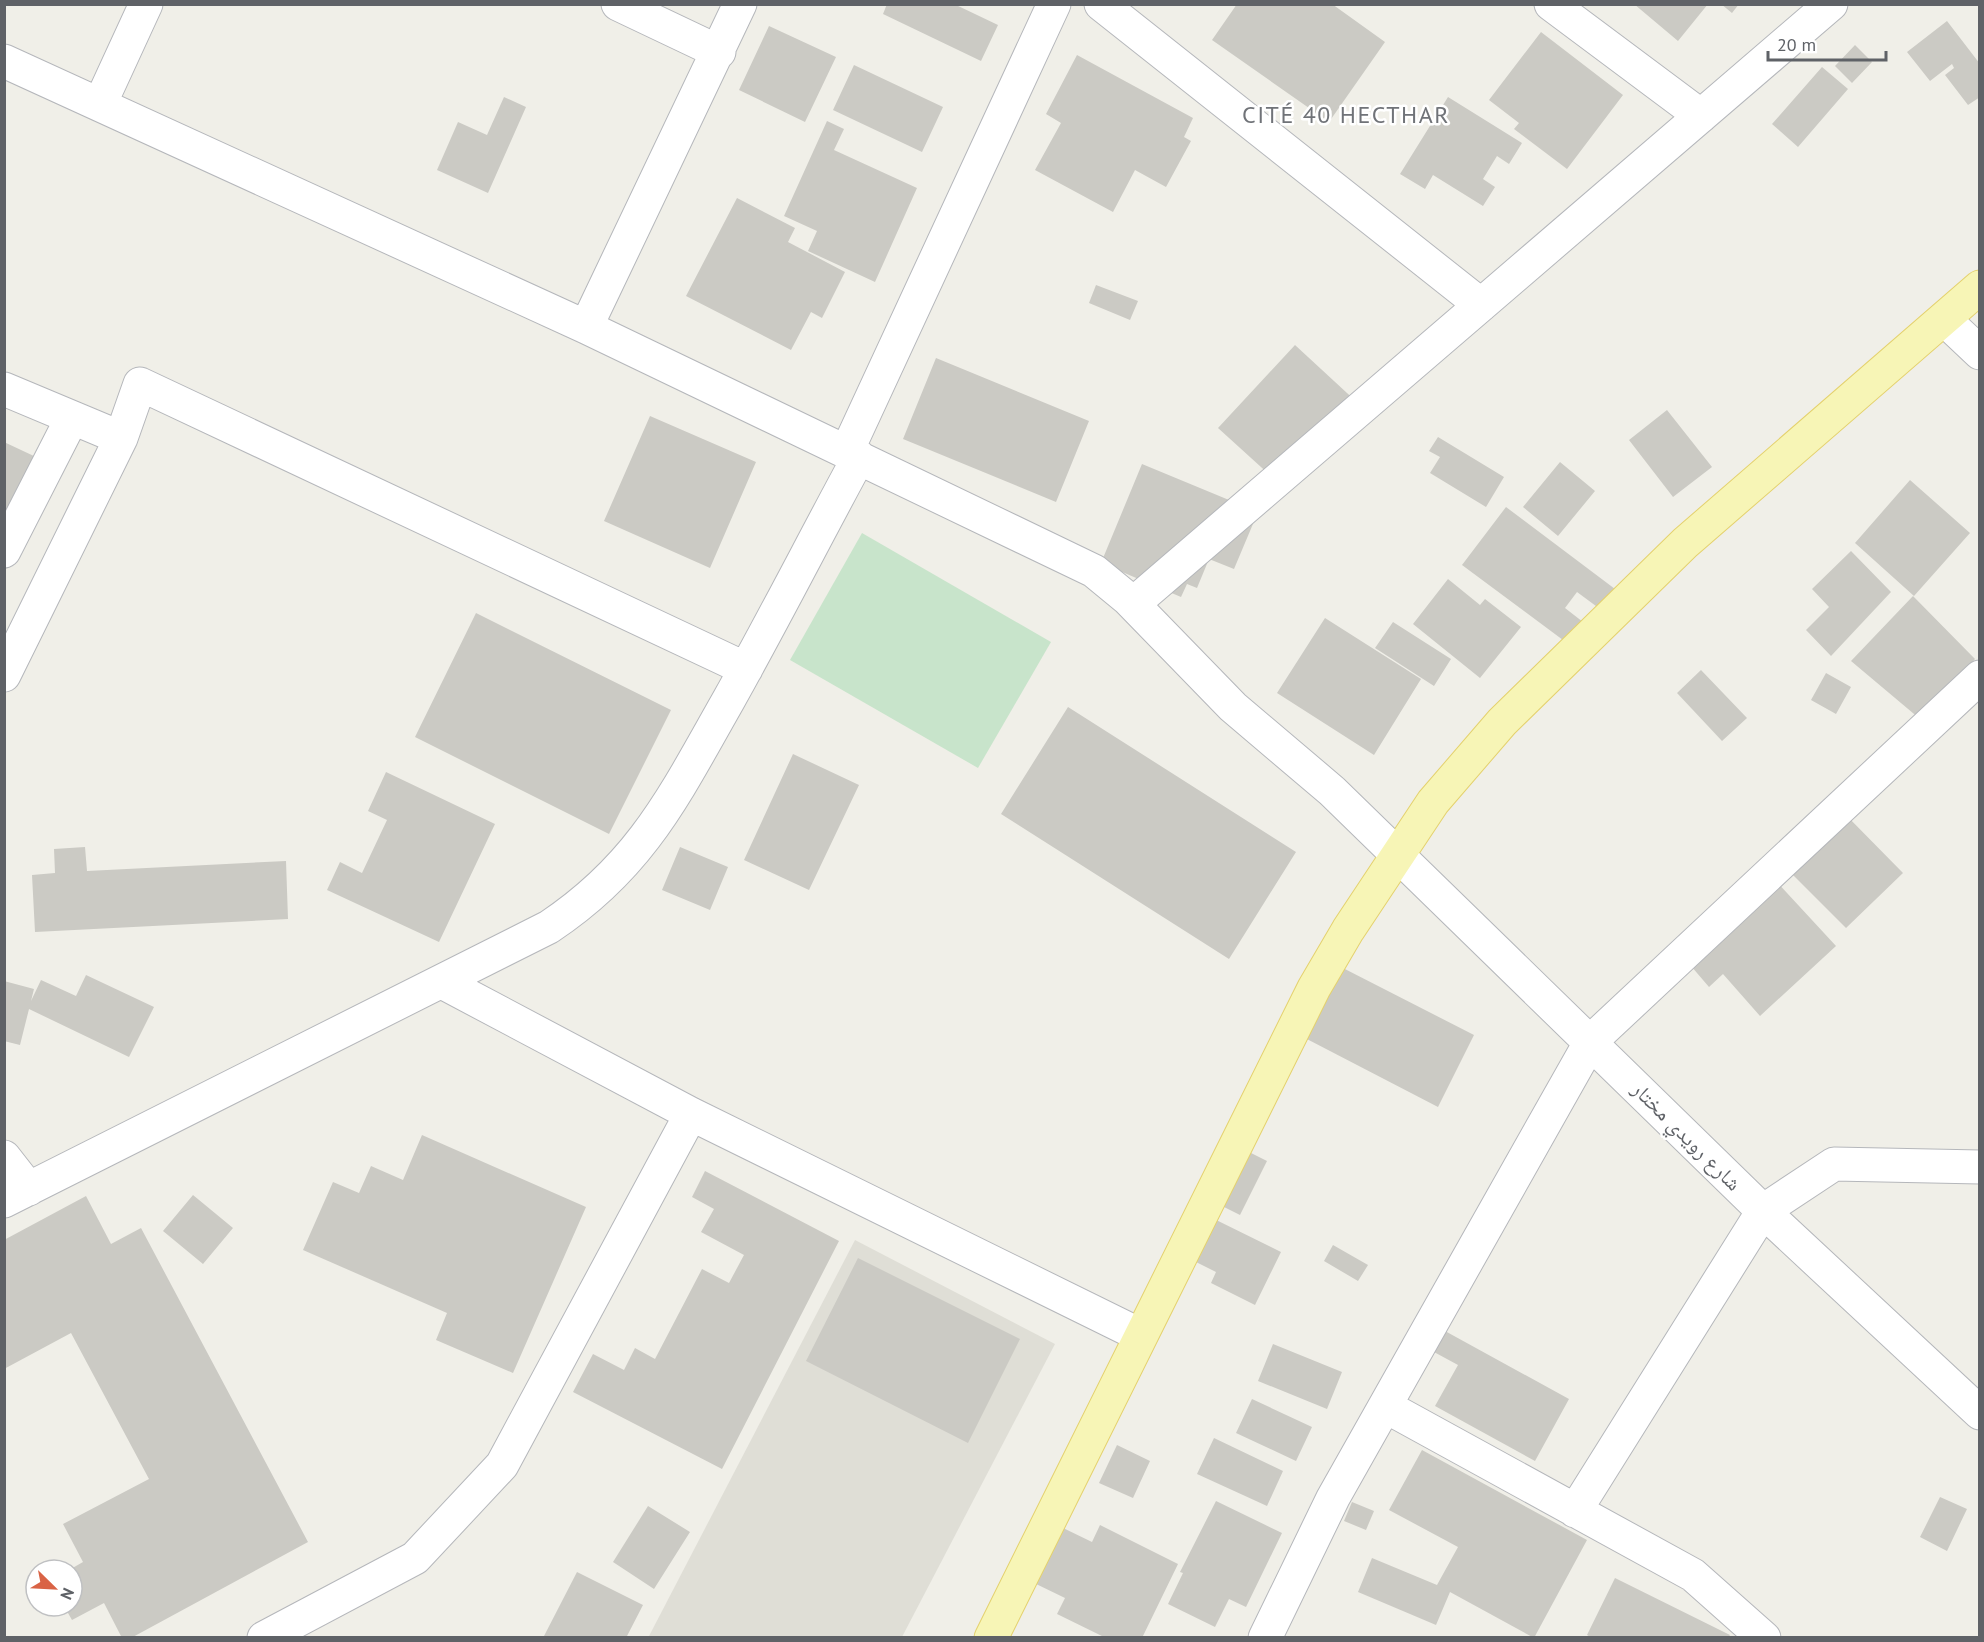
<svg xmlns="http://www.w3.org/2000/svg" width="1984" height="1642" font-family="'PT Sans','Noto Naskh Arabic',sans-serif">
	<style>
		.education { fill: #dfded6 }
		.green { fill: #c8e4cb }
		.building { fill: #cbcac4 }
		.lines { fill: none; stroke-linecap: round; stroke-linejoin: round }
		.minor-casing { stroke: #b5b7bb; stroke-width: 35 }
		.major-casing { stroke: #e4d16d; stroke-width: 35 }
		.minor { stroke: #fff; stroke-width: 33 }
		.major { stroke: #f7f5b6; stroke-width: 33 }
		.labels { text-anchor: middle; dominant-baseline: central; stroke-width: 5; stroke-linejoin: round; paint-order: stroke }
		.street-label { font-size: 21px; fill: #5f6267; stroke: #fff }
		.quarter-label { font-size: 24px; letter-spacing: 1.5px; fill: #707378; stroke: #fff }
	</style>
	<rect width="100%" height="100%" fill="#f0efe8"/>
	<path class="education" d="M855,1240L1055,1344L902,1637L648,1638Z"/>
	<path class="green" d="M862,533L1051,642L978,768L790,660Z"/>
	<path class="building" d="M887,4H954L998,25L981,61L883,14Z
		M1237,4H1332L1385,42L1329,122L1212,40Z
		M1634,4H1708L1678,41Z
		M1721,4H1739L1732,13Z
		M1947,21L1980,64V97L1968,105L1945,75L1954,68L1952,64L1930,81L1907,52Z
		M769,26L836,57L805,122L739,90Z
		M1541,32L1623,95L1567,169L1514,129L1519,123L1489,100Z
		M1855,45L1872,62L1852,83L1835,66Z
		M1077,55L1193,118L1184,137L1191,141L1166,187L1135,170L1113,212L1035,170L1061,123L1046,114Z
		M854,65L943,107L922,152L833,110Z
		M1822,67L1848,89L1798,147L1772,124Z
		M504,97L526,107L488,193L437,170L458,122L487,135Z
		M1448,97L1522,143L1509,164L1497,156L1483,179L1495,187L1483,206L1433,175L1425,189L1400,174Z
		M827,121L844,129L834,150L917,188L875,282L808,251L817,231L784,216Z
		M737,198L795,228L788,242L845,272L822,318L811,312L791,350L686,296Z
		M1096,285L1138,301L1130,320L1089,303Z
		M1295,345L1360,405L1284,488L1218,428Z
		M936,358L1089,421L1056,502L903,439Z
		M1667,410L1712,467L1673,497L1629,440Z
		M650,416L756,462L710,568L604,521Z
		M1438,437L1504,477L1486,507L1430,473L1440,457L1429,451Z
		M4,442L53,465L4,567Z
		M1560,462L1595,491L1558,536L1523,507Z
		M1142,464L1258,512L1234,569L1209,559L1197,588L1187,584L1181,597L1101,563Z
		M1910,480L1970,533L1914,596L1855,543Z
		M1506,507L1615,589L1600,609L1577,592L1565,608L1583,622L1567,643L1462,565Z
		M1851,551L1891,592L1831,656L1806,630L1829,607L1812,589Z
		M1448,579L1480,605L1485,599L1521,627L1480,678L1413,624Z
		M1913,596L1975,659L1920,719L1851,661Z
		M476,613L671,710L609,834L415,737Z
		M1325,618L1421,679L1374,755L1277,693Z
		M1393,622L1451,659L1434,686L1375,648Z
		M1701,670L1747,718L1722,741L1677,693Z
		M1826,673L1851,687L1836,714L1811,700Z
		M1068,707L1296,852L1229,959L1001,814Z
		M793,754L859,785L809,890L744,860Z
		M386,772L495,824L439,942L327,890L340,862L362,873L387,820L368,811Z
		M1843,812L1903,873L1846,928L1786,868Z
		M85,847L87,871L286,861L288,919L35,932L32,875L55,873L54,849Z
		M680,847L728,867L710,910L662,890Z
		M1776,881L1836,946L1760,1016L1723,974L1709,987L1691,966Z
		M1339,966L1474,1035L1438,1107L1303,1037Z
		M86,975L154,1007L129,1057L29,1009L20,1045L4,1041V981L34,989L31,1001L41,980L76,996Z
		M422,1135L586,1207L513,1373L436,1340L447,1313L303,1250L333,1182L359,1193L371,1166L403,1180Z
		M1249,1152L1267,1161L1240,1215L1222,1206Z
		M705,1171L839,1241L722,1469L573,1392L593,1354L624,1370L635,1348L655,1359L702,1269L729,1283L744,1255L701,1232L714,1209L692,1197Z
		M193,1195L233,1228L203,1264L163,1231Z
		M86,1196L111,1244L141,1228L308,1542L131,1638H122L104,1603L72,1620L64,1606H72V1570H69L83,1562L63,1524L149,1479L71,1333L4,1369V1240Z
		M1202,1213L1281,1252L1255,1305L1211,1283L1216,1272L1182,1255Z
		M1333,1245L1368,1265L1358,1281L1324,1261Z
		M858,1258L1020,1339L968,1443L806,1361Z
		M1445,1331L1569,1399L1535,1461L1435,1406L1458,1365L1434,1352Z
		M1273,1344L1342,1372L1327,1409L1258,1381Z
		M1252,1399L1312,1427L1296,1461L1236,1433Z
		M1214,1438L1283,1471L1267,1506L1197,1474Z
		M1117,1445L1150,1461L1133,1498L1099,1483Z
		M1422,1450L1587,1540L1534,1638L1450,1592L1436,1625L1358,1592L1372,1558L1437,1585L1458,1547L1389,1510Z
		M1940,1497L1967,1509L1947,1551L1920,1537Z
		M1216,1501L1282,1533L1246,1607L1229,1599L1215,1627L1168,1604L1183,1573L1180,1572Z
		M1352,1502L1374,1511L1366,1530L1344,1521Z
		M648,1506L690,1532L654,1589L613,1562Z
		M1100,1525L1178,1564L1142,1638H1106L1057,1614L1065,1598L1032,1582L1059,1526L1092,1542Z
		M577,1572L643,1605L626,1638L544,1636Z
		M1615,1578L1730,1635L1728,1638H1592L1587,1635Z"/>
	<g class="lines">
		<g class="minor-casing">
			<path id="minor" d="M618,4L719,52
				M1101,4L1481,305
				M1551,4L1701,116
				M4,61L586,327L1094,571L1128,599L1233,707L1332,791L1763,1211L1980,1413
				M100,104L146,4
				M1944,319L1980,353
				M586,327L740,4
				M4,389L121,438
				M847,451L1054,4
				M4,551L72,418
				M1133,604L1831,4
				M4,675L121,438L140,384L746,669
				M442,982L691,1114L1140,1335
				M4,1157L29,1189
				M4,1201L549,927C642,865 675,794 728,701C773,621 815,538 859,457
				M1385,1406L1693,1575L1764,1638
				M1575,1511L1763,1211L1834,1164L1980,1167
				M264,1638L415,1558L502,1465L691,1114
				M1265,1638L1333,1498L1591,1041L1980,677"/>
		</g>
		<g class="major-casing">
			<path id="major" d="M991,1638L1314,988L1348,930L1433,802L1502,722L1685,543L1980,287"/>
		</g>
		<use href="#minor" class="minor"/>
		<use href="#major" class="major"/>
	</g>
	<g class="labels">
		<g class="street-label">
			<text transform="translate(1687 1136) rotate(45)">شارع رويدي مختار</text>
		</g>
		<g class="quarter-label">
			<text x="1346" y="114">CITÉ 40 HECTHAR</text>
		</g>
	</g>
	<rect width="1984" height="1642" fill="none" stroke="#5f6267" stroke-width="12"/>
	<g transform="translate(54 1588) rotate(114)"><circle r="28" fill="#ffffff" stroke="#bfc0c2" stroke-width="1.5"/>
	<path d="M0-4.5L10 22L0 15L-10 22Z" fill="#d96345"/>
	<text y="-9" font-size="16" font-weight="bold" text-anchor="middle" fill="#5f6267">N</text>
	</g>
	<path d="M1768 51v9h118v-9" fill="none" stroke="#5f6267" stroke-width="3"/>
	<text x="1777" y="51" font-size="18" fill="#5f6267" stroke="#ffffff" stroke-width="4.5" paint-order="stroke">20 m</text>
</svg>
